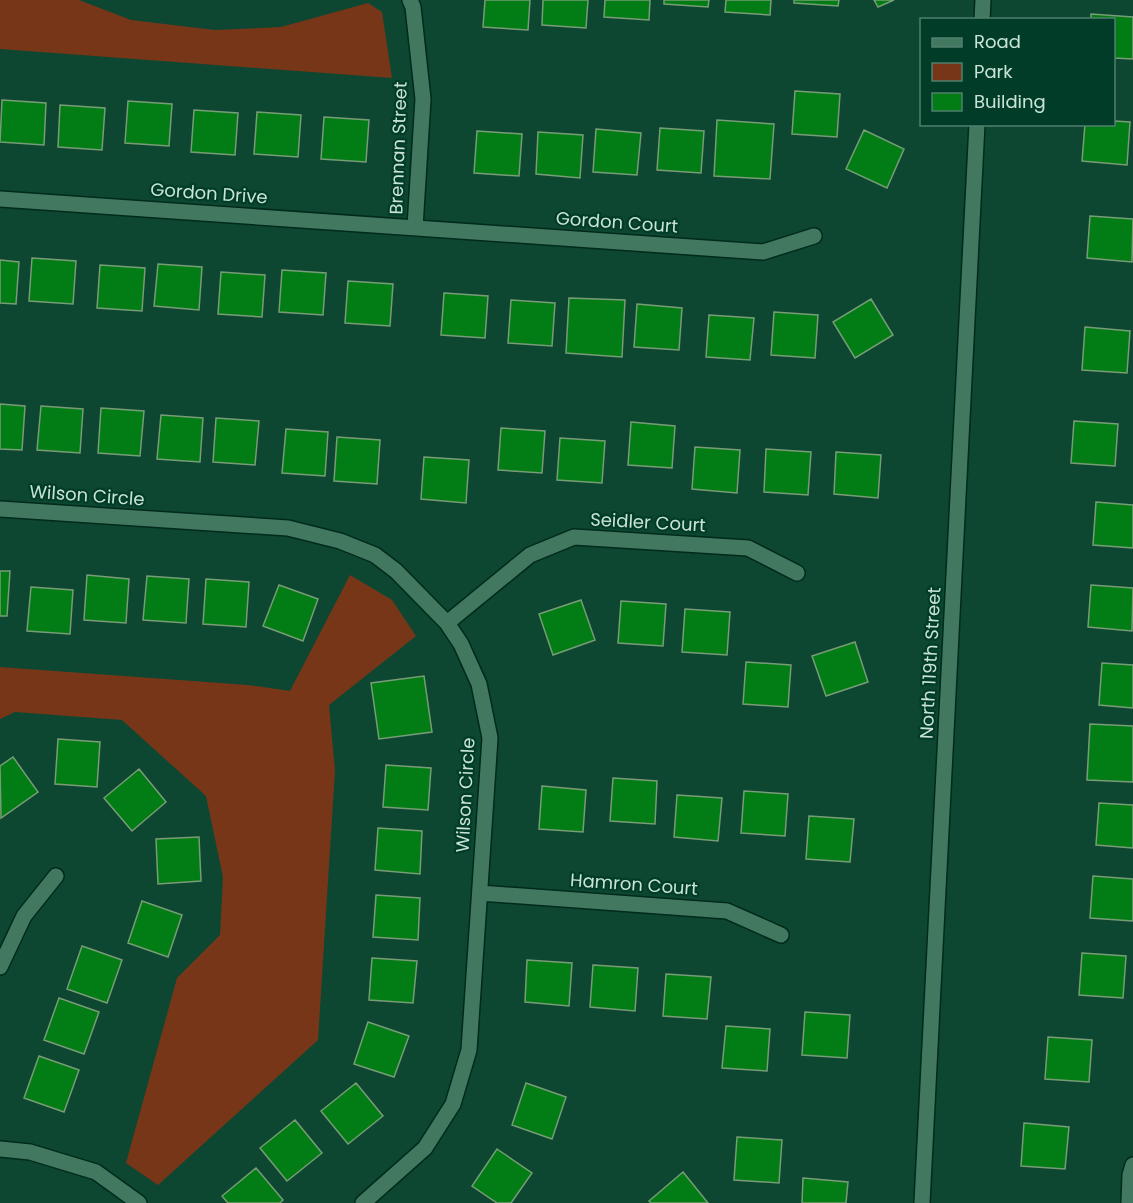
<svg xmlns="http://www.w3.org/2000/svg" width="1133" height="1203" font-family="Poppins,sans-serif">
	<style>
		.park { fill: #773618 }
		.building { fill: #027c15; stroke: #789c76; stroke-width: 1.5 }
		.lines { fill: none; stroke-linecap: round; stroke-linejoin: round }
		.minor-casing { stroke: #002b1c; stroke-width: 18 }
		.tertiary-casing { stroke: #002b1c; stroke-width: 18 }
		.minor { stroke: #437860; stroke-width: 15 }
		.tertiary { stroke: #437860; stroke-width: 15 }
		.labels { text-anchor: middle; dominant-baseline: central; stroke-width: 4.5; stroke-linejoin: round; paint-order: stroke }
		.street-label { font-size: 18px; fill: #c9e4d6; stroke: #003c28 }
	</style>
	<rect width="100%" height="100%" fill="#0d4732"/>
	<path class="park" d="M0,0H79L131,20L215,30L281,27L368,3L382,12L392,78L0,49Z
		M350,575L392,600L416,636L329,705L335,770L318,1040L158,1185L126,1163L177,978L220,935L223,877L206,796L122,720L15,712L0,719V667L248,685L290,691Z"/>
	<path class="building" d="M485,0H530L528,30L483,27Z
		M543,0H588L586,28L542,25Z
		M605,0H650L649,20L604,17Z
		M664,0H709L708,7L664,4Z
		M726,0H771L770,15L725,12Z
		M794,0H839L838,6L794,3Z
		M874,0H894L878,7Z
		M1091,14L1133,17V59L1114,58V20H1091Z
		M795,91L840,94L837,137L792,134Z
		M2,100L46,103L44,145L0,142Z
		M128,101L172,104L169,146L125,143Z
		M60,105L105,108L102,150L58,147Z
		M194,110L238,113L235,155L191,152Z
		M257,112L301,115L298,157L254,154Z
		M324,117L369,120L366,162L321,159Z
		M717,120L774,124L770,179L714,176Z
		M1114,121L1130,122L1127,165L1082,161L1085,124H1114Z
		M660,128L704,131L701,173L657,170Z
		M596,129L641,133L637,175L593,172Z
		M864,130L904,149L887,188L846,169Z
		M477,131L522,134L519,176L474,173Z
		M538,132L583,135L580,178L536,174Z
		M1090,216L1133,219L1132,262L1087,258Z
		M32,258L76,261L73,304L29,301Z
		M0,260L19,262L16,304L0,303Z
		M158,264L202,267L199,310L154,306Z
		M100,265L145,268L142,311L97,308Z
		M282,270L326,273L323,315L279,312Z
		M221,272L265,275L262,317L218,314Z
		M348,281L393,284L390,326L345,323Z
		M444,293L488,296L485,338L441,335Z
		M569,298L625,300L622,357L566,353Z
		M871,299L893,335L855,358L833,322Z
		M511,300L555,303L552,346L508,343Z
		M637,304L682,308L679,350L634,347Z
		M774,312L818,315L815,358L771,355Z
		M709,315L754,318L750,360L706,357Z
		M1085,327L1130,331L1127,373L1082,370Z
		M0,404L25,406L22,450L0,449Z
		M41,406L83,409L80,453L37,450Z
		M101,408L144,411L140,456L98,453Z
		M161,415L203,418L200,462L157,459Z
		M216,418L259,421L255,465L213,462Z
		M1074,421L1118,424L1115,466L1071,463Z
		M631,422L675,426L672,468L628,465Z
		M501,428L545,431L542,473L498,470Z
		M286,429L328,432L325,476L282,473Z
		M337,437L380,440L377,484L334,481Z
		M560,438L605,441L602,483L557,480Z
		M695,447L740,450L737,493L692,489Z
		M766,449L811,452L808,495L764,492Z
		M836,452L881,455L878,498L834,494Z
		M424,457L469,460L466,503L421,499Z
		M1096,502L1133,505V548L1093,545Z
		M0,571H10L7,616H0Z
		M87,575L129,579L126,623L84,620Z
		M147,576L189,579L186,623L143,620Z
		M206,579L249,582L246,627L203,624Z
		M279,585L318,599L303,641L263,626Z
		M1091,585L1133,588L1132,631L1088,627Z
		M31,587L73,590L70,634L27,631Z
		M581,600L595,640L553,655L539,614Z
		M621,601L666,604L663,646L618,643Z
		M685,609L730,612L727,655L682,652Z
		M855,642L868,682L826,696L812,656Z
		M746,662L791,665L788,707L743,704Z
		M1102,663L1133,665V708L1099,705Z
		M424,676L432,732L379,739L371,683Z
		M1090,724L1133,726V782L1087,780Z
		M58,739L100,742L97,787L55,784Z
		M13,757L38,792L1,818L0,766Z
		M386,765L431,768L428,810L383,807Z
		M139,769L166,802L132,831L104,798Z
		M613,778L657,781L655,824L610,821Z
		M542,786L586,790L583,832L539,829Z
		M744,791L788,794L785,836L741,833Z
		M677,795L722,798L718,841L674,837Z
		M1099,803L1133,805V848L1096,845Z
		M809,816L854,819L850,862L806,859Z
		M378,828L422,831L420,874L375,870Z
		M199,837L201,881L158,884L156,839Z
		M1093,876L1133,879V921L1090,918Z
		M376,895L420,898L418,940L373,937Z
		M142,901L182,915L168,957L128,943Z
		M82,946L122,960L107,1003L67,989Z
		M1082,953L1126,956L1123,998L1079,995Z
		M372,958L417,961L413,1003L369,1000Z
		M527,960L572,963L569,1006L525,1002Z
		M593,965L638,968L635,1011L590,1007Z
		M666,974L711,977L707,1019L663,1016Z
		M59,998L99,1012L84,1054L44,1040Z
		M805,1012L850,1015L847,1058L802,1055Z
		M368,1022L409,1036L394,1077L354,1064Z
		M726,1026L770,1029L767,1071L722,1068Z
		M1048,1037L1092,1040L1089,1082L1045,1079Z
		M39,1056L79,1070L64,1112L24,1098Z
		M356,1083L383,1116L348,1144L321,1111Z
		M526,1083L566,1097L552,1139L512,1125Z
		M295,1120L322,1153L287,1181L260,1148Z
		M1024,1123L1069,1127L1065,1169L1021,1166Z
		M737,1137L782,1140L779,1183L734,1180Z
		M497,1149L532,1173L511,1203H497L472,1186Z
		M256,1168L283,1200L280,1203H228L222,1196Z
		M683,1172L708,1203H651L649,1201Z
		M803,1178L848,1182L846,1203H802Z"/>
	<g class="lines">
		<g class="minor-casing">
			<path id="minor" d="M410,0L413,7L423,99L415,227
				M0,199L763,252L814,236
				M0,509L288,528L340,541L375,555L396,571L447,623L461,644L479,684L490,738L469,1050L453,1104L425,1148L363,1203
				M447,623L530,555L574,537L748,548L797,573
				M480,893L727,911L781,935
				M0,967L24,916L56,876
				M0,1149L30,1152L96,1172L139,1203
				M1129,1203L1130,1175L1133,1165"/>
		</g>
		<g class="tertiary-casing">
			<path id="tertiary" d="M982,20L983,0
				M922,1203L977,124"/>
		</g>
		<use href="#minor" class="minor"/>
		<use href="#tertiary" class="tertiary"/>
	</g>
	<g class="labels">
		<g class="street-label">
			<text transform="translate(398 148) rotate(-88)">Brennan Street</text>
			<text transform="translate(209 193) rotate(4)">Gordon Drive</text>
			<text transform="translate(617 222) rotate(4)">Gordon Court</text>
			<text transform="translate(87 495) rotate(4)">Wilson Circle</text>
			<text transform="translate(648 522) rotate(3)">Seidler Court</text>
			<text transform="translate(930 663) rotate(-87)">North 119th Street</text>
			<text transform="translate(465 795) rotate(-87)">Wilson Circle</text>
			<text transform="translate(634 884) rotate(4)">Hamron Court</text>
		</g>
	</g>
	<rect x="920" y="18" width="195" height="108" fill="#003c28" stroke="#507f6e" stroke-width="1.5"/>
	<rect x="932" y="38" width="30" height="9" fill="#437860" stroke="#507f6e" stroke-width="1.5"/>
	<text x="974" y="48" font-size="18" fill="#c9e4d6">Road</text>
	<rect x="932" y="63" width="30" height="18" fill="#773618" stroke="#507f6e" stroke-width="1.5"/>
	<text x="974" y="78" font-size="18" fill="#c9e4d6">Park</text>
	<rect x="932" y="93" width="30" height="18" fill="#027c15" stroke="#507f6e" stroke-width="1.5"/>
	<text x="974" y="108" font-size="18" fill="#c9e4d6">Building</text>
</svg>
